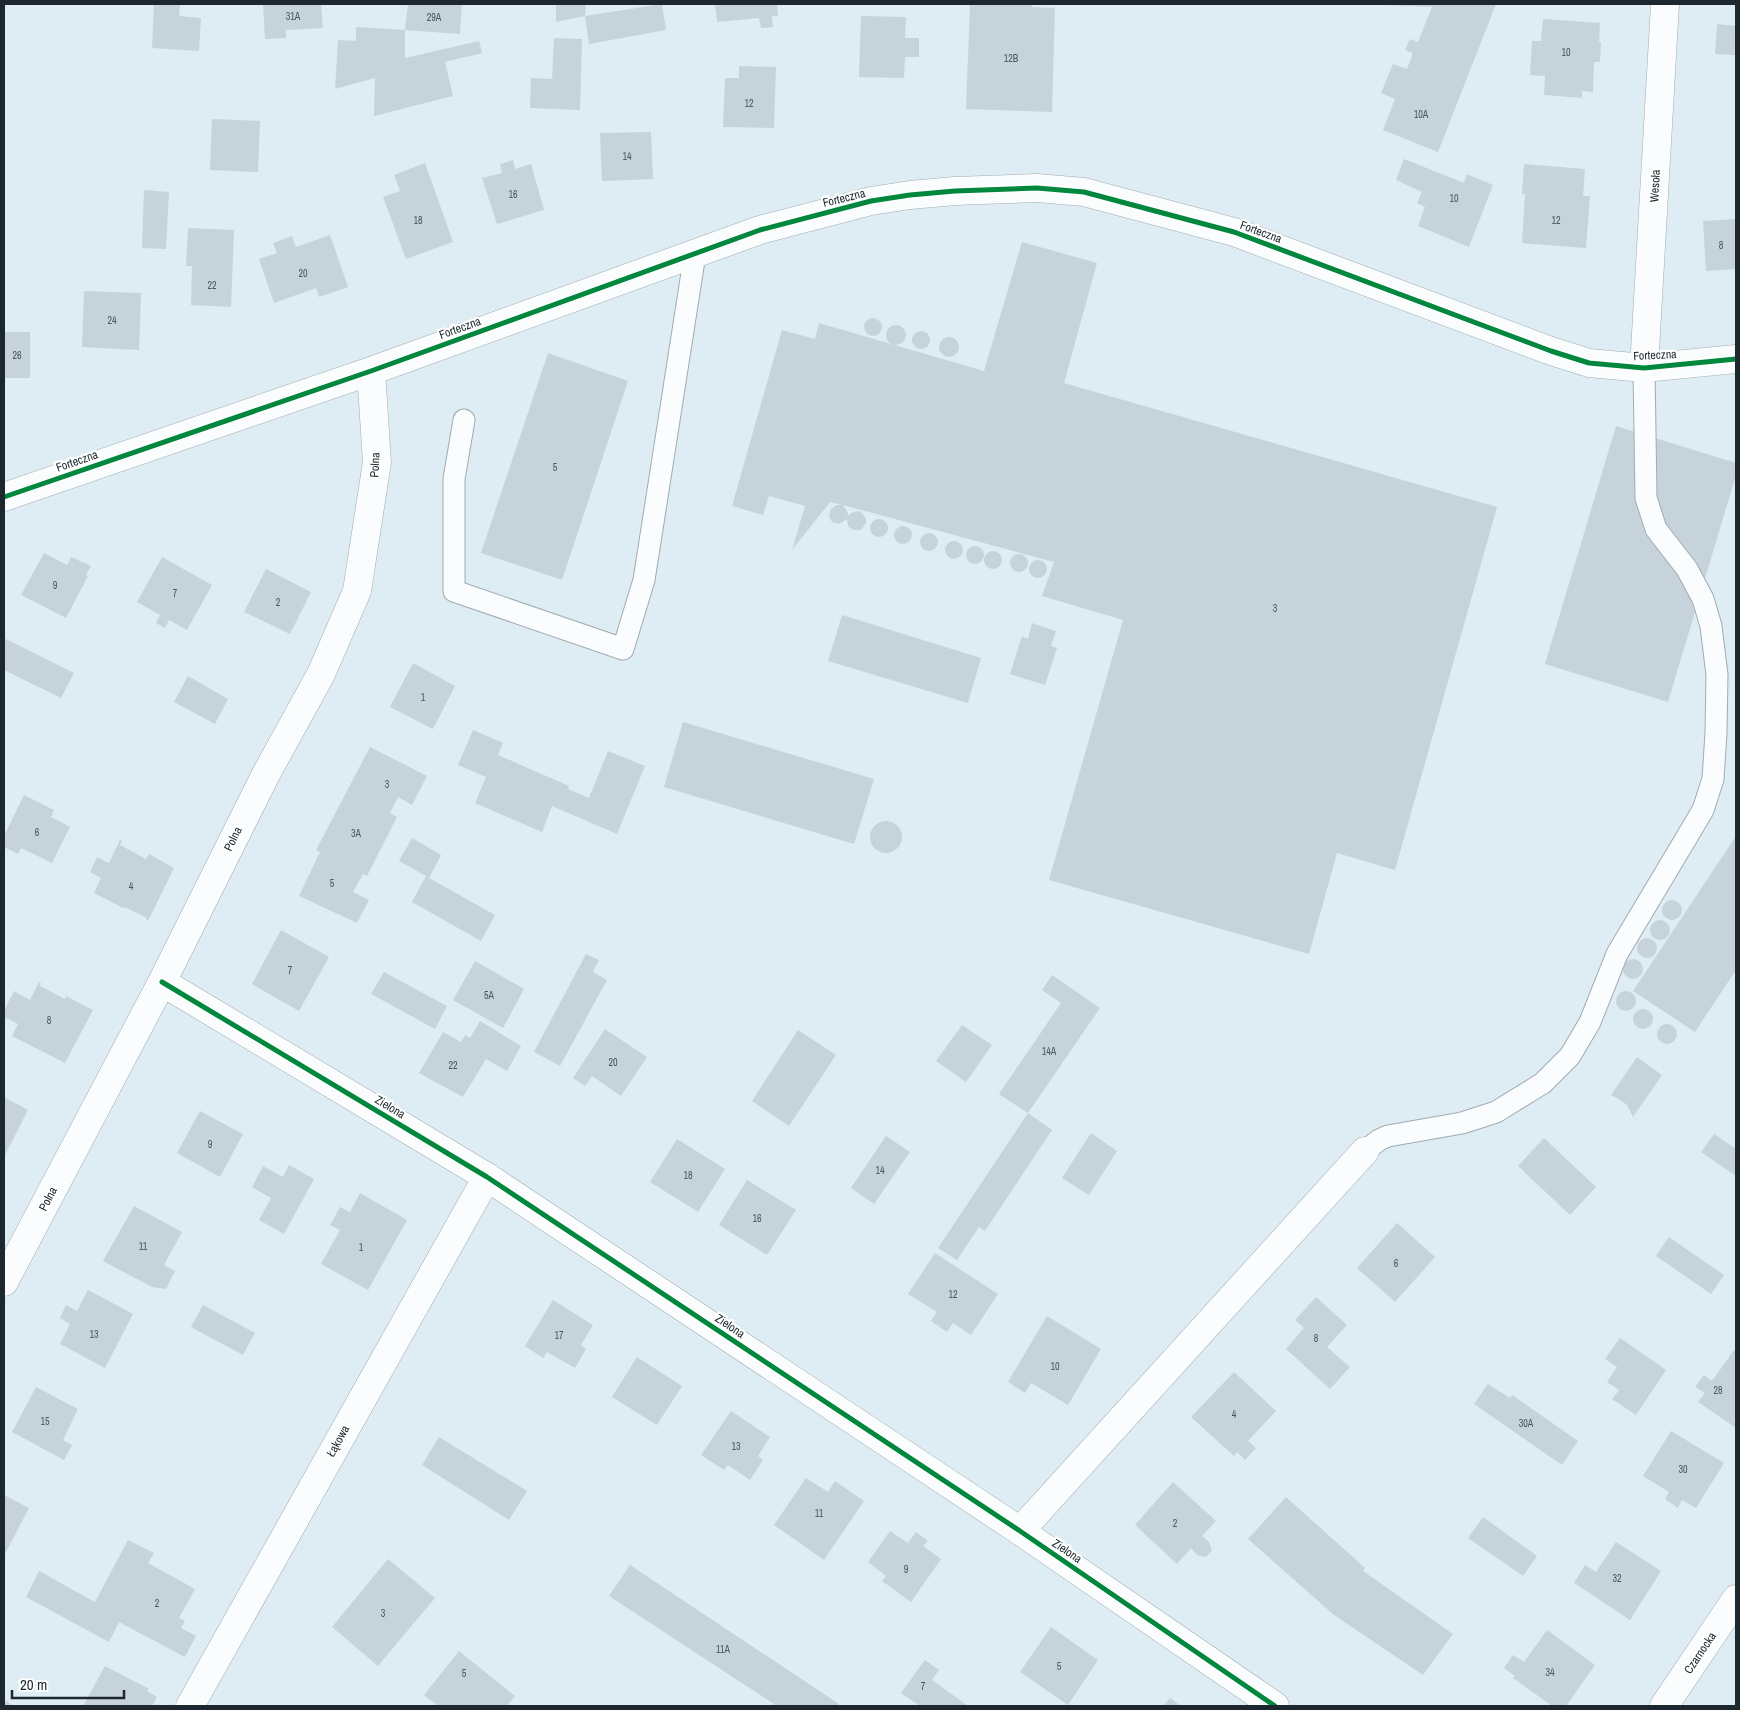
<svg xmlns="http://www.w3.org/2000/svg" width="1740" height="1710" font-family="'Archivo Narrow',sans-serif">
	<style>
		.building { fill: #c7d3db }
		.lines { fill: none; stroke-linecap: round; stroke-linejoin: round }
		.lane-casing { stroke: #a0acb2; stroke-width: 23 }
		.street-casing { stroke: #a0acb2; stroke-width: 29 }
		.secondary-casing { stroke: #a0acb2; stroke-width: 29 }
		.lane { stroke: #fafcfd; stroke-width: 21 }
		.street { stroke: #fafcfd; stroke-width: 28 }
		.secondary { stroke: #fafcfd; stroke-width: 28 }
		.cycleway-casing { stroke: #fff; stroke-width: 8 }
		.cycleway { stroke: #00873e; stroke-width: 5 }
		.labels { text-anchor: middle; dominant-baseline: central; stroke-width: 4.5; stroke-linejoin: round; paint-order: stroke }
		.number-label { font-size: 10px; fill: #4a565d }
		.street-label { font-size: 12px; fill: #1c282e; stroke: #fff }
	</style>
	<rect width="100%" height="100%" fill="#deecf3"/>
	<path class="building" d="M154,4H180L179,16L201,18L199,51L152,48Z
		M263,4H321L323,28L286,30V38L265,39Z
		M408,4H462L460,34L405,30Z
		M556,4H586L585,16L556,22Z
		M662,4L666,30L589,44L585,16Z
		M715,4H777L778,16H772L773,27L761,28L759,18L717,22Z
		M970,4H1032V7L1055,8L1052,112L966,109Z
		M1388,4H1496L1438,152L1383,130L1395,99L1381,93L1393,64L1407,69L1413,53L1405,50L1410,39L1418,42L1432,7L1388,5Z
		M861,16L906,17L905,38H919V57H905L904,78L859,77Z
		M1543,19L1600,23L1599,42H1601L1600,62H1594L1593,92L1582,91V98L1544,95L1545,76L1530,75L1532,41H1541Z
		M1717,24L1736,26V55L1715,54Z
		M356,27L405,30V58L479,41L482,53L445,62L453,96L374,116L375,78L335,89L338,40L356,41Z
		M554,38L582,39L580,110L530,108L531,78L552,79Z
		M739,66L776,67L774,128L723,127L725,78H739Z
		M212,119L260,121L258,172L210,170Z
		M651,132L653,179L602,181L600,133Z
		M1404,159L1464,183L1467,174L1493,185L1469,247L1418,226L1425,207L1417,203L1422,192L1396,180Z
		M513,160L515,169L531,164L544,210L497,224L482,178L502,173L500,164Z
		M425,163L453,242L406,259L383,197L400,191L394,175Z
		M1524,164L1585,169L1583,196H1590L1586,248L1522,243L1525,194H1522Z
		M144,190L169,192L166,249L142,248Z
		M1736,219V269L1706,271L1703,221Z
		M188,228L234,230L231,307L191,305L192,266H186Z
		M330,235L348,287L319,297L316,288L274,303L259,259L277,253L273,243L292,236L296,247Z
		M1022,242L1097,263L1064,383L1497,507L1395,870L1337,853L1309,954L1049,880L1123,620L1042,596L1054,562L843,505L848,513V516L851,513L859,511L862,513L866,519V523L861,530H853L848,526L847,519L839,524L832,522L829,516L831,509L836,505H842L830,502L792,550L805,506L769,496L763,515L732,506L782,330L815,339L819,323L984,371Z
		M84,291L141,293L139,350L82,347Z
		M864 327a9 9 0 1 1 18 0a9 9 0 1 1-18 0Z
		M886 335a10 10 0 1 1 20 0a10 10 0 1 1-20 0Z
		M912 340a9 9 0 1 1 18 0a9 9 0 1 1-18 0Z
		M4,332H30V378H4Z
		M939 347a10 10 0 1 1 20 0a10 10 0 1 1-20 0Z
		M548,353L628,381L562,580L481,553Z
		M1616,426L1736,463V475L1668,702L1545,664Z
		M870 528a9 9 0 1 1 18 0a9 9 0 1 1-18 0Z
		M894 535a9 9 0 1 1 18 0a9 9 0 1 1-18 0Z
		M920 542a9 9 0 1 1 18 0a9 9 0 1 1-18 0Z
		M945 550a9 9 0 1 1 18 0a9 9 0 1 1-18 0Z
		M966 555a9 9 0 1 1 18 0a9 9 0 1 1-18 0Z
		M984 560a9 9 0 1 1 18 0a9 9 0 1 1-18 0Z
		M44,553L67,565L71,557L91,566L86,575L88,576L66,618L21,595Z
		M1010 563a9 9 0 1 1 18 0a9 9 0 1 1-18 0Z
		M162,557L212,585L187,630L169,620L165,628L156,623L160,615L137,602Z
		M1029 569a9 9 0 1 1 18 0a9 9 0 1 1-18 0Z
		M266,569L311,592L290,634L244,612Z
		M842,615L981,658L968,703L828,661Z
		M1032,623L1056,631L1051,646L1057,648L1045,685L1010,674L1022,636L1028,639Z
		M6,639L74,673L61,698L4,670V643Z
		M413,663L455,686L433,729L390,707Z
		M188,676L228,699L215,724L174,702Z
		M683,722L874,779L854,844L664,787Z
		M473,730L503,743L498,755L569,786L568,789L589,798L608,751L645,766L617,834L552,806L542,832L475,803L486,777L458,765Z
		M370,747L427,776L412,805L398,797L390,813L397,817L367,876L363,874L353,892L369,900L357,923L299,896L320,852L316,850Z
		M24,795L54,810L51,817L70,827L52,863L21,848L18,854L4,847V836Z
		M870 837a16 16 0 1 1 32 0a16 16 0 1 1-32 0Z
		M1736,836V970L1695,1032L1633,991Z
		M412,838L441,855L429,878L495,915L481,941L412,902L426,876L399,861Z
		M120,840L122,841L120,845L146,859L149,854L174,868L148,921L146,919L147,918L124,907L123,908L94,893L101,878L90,872L97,857L109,863Z
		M1662 910a10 10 0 1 1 20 0a10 10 0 1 1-20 0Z
		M1650 930a10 10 0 1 1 20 0a10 10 0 1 1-20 0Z
		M281,930L329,957L299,1011L252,984Z
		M1637 948a10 10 0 1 1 20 0a10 10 0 1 1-20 0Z
		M586,954L599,960L593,972L607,980L560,1066L534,1052Z
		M1623 969a10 10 0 1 1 20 0a10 10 0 1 1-20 0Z
		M475,961L524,989L503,1028L453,1000Z
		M384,972L447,1006L435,1029L371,994Z
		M1052,975L1100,1008L1028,1113L999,1094L1061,1003L1042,990Z
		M39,982L41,983L40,986L65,999L66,996L93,1010L65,1063L12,1036L18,1024L4,1017V1011L14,991L30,1000Z
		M1616 1001a10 10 0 1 1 20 0a10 10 0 1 1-20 0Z
		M1633 1019a10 10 0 1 1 20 0a10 10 0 1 1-20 0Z
		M480,1021L521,1046L507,1071L486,1059L463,1097L419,1073L443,1032L461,1042L465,1035L470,1038Z
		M1657 1034a10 10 0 1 1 20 0a10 10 0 1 1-20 0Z
		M962,1025L992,1045L966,1082L936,1061Z
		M605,1029L647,1057L621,1096L592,1076L585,1086L573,1078Z
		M798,1030L836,1055L789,1126L752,1101Z
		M1637,1057L1662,1075L1633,1117L1627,1105L1619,1099L1611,1095Z
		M4,1097L28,1110L4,1157Z
		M200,1111L243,1134L220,1177L177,1153Z
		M1028,1113L1052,1130L985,1231L979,1227L957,1260L938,1248Z
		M1091,1133L1117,1151L1089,1195L1062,1178Z
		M1714,1134L1736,1149V1176L1701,1152Z
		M886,1136L910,1152L874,1204L851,1188Z
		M1544,1138L1596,1187L1570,1215L1518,1166Z
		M677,1139L725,1169L698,1212L650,1182Z
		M289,1165L314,1179L284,1234L259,1220L271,1198L252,1187L263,1166L283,1177Z
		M747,1180L796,1210L767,1255L719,1225Z
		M360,1193L407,1220L368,1290L321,1264L340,1230L330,1225L340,1207L350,1212Z
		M134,1206L182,1232L164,1265L175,1271L166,1289L152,1287L103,1261Z
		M1397,1223L1435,1257L1395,1302L1357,1268Z
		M1669,1237L1724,1275L1711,1294L1656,1256Z
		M935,1253L998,1294L971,1335L953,1323L947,1332L931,1321L937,1312L908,1294Z
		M88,1290L133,1314L105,1368L60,1344L70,1324L60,1318L66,1305L77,1311Z
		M1316,1297L1347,1325L1327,1347L1350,1367L1330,1389L1286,1349L1304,1328L1295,1320Z
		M553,1300L593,1325L581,1345L586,1349L575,1368L547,1352L543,1358L525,1346Z
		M203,1305L255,1333L243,1355L191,1327Z
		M1047,1316L1101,1349L1068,1405L1031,1383L1025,1393L1008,1382Z
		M1620,1338L1666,1370L1636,1415L1612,1399L1619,1390L1607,1382L1617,1367L1605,1359Z
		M1734,1350L1736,1352V1428L1698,1402L1705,1393L1695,1387L1704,1375L1712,1381Z
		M637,1357L682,1386L657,1425L612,1397Z
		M1234,1372L1276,1411L1248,1441L1256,1448L1245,1460L1237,1452L1234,1456L1191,1417Z
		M1488,1384L1510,1398L1512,1395L1578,1441L1562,1465L1474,1404Z
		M36,1387L78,1409L63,1440L72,1445L64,1460L12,1432Z
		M731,1411L770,1437L758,1456L763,1460L750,1480L728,1465L724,1470L701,1455Z
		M1671,1431L1724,1463L1696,1508L1682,1500L1678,1508L1665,1499L1669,1492L1643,1476Z
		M439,1437L527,1491L509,1520L422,1465Z
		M806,1478L828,1492L835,1481L864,1501L824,1560L774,1525Z
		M1173,1482L1216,1521L1202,1536L1209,1542L1212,1550L1206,1557L1197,1555L1191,1548L1177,1564L1135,1525Z
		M4,1495L29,1508L4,1556Z
		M1286,1497L1365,1568L1363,1571L1453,1634L1423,1675L1334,1615L1248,1539Z
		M1483,1517L1537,1556L1523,1576L1468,1538Z
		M890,1531L908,1543L916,1532L928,1541L923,1546L941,1559L911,1602L882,1581L886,1576L868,1562Z
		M128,1540L154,1553L148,1563L195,1589L179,1618L185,1621L181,1628L196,1636L185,1657L119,1622L109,1642L26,1597L39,1571L95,1602Z
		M1616,1542L1661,1571L1630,1620L1574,1583L1585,1565L1596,1572Z
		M388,1559L435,1598L378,1666L332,1627Z
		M630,1565L693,1607L839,1704L837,1706H777L609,1596Z
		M1051,1627L1098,1660L1068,1705L1020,1672Z
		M1547,1630L1595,1665L1566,1706H1552L1513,1678L1515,1676L1504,1668L1513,1655L1524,1662Z
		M459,1651L515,1696L507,1706H438L424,1695Z
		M925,1660L939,1670L932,1680L968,1706H920L901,1693Z
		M105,1666L149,1689L147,1691L157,1697L152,1706H83Z
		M1170,1698L1181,1706H1163Z
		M6,1700L13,1706H4Z"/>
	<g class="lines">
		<g class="lane-casing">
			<path id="lane" d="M464,420L454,479V591L623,649L644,580L695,254
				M1365,1151L1379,1140L1388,1136L1462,1123L1496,1112L1543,1083L1570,1056L1590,1022L1617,954L1703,810L1713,779L1716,733L1717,675L1711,626L1703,599L1687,569L1656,529L1646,498L1644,368"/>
		</g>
		<g class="street-casing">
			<path id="street" d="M1644,368L1665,4
				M4,497L371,371L760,230L871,201L910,195L955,191L1037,188L1084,192L1234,232L1551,351L1589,363L1644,368L1736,359
				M162,982L487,1177L1020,1531L1275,1706
				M4,1282L162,982L266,774L321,674L357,591L377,462L371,371
				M1020,1531L1365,1151
				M190,1706L487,1177"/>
		</g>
		<g class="secondary-casing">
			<path id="secondary" d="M1664,1706L1736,1599"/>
		</g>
		<use href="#lane" class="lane"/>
		<use href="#street" class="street"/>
		<use href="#secondary" class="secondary"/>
		<g class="cycleway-casing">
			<path id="cycleway" d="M4,497L371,371L760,230L871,201L910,195L955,191L1037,188L1084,192L1234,232L1551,351L1589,363L1644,368L1736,359
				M162,982L487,1177L1020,1531L1275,1706"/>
		</g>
		<use href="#cycleway" class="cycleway"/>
	</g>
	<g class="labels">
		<g class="number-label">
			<text x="293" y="16">31A</text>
			<text x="434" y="17">29A</text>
			<text x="1566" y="52">10</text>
			<text x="1011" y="58">12B</text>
			<text x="749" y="103">12</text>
			<text x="1421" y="114">10A</text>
			<text x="627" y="156">14</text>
			<text x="513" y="194">16</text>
			<text x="1454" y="198">10</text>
			<text x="418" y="220">18</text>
			<text x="1556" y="220">12</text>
			<text x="1721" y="245">8</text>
			<text x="303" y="273">20</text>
			<text x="212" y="285">22</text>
			<text x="112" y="320">24</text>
			<text x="17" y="355">26</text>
			<text x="555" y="467">5</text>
			<text x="55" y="585">9</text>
			<text x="175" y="593">7</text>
			<text x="278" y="602">2</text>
			<text x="1275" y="608">3</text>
			<text x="423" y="697">1</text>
			<text x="387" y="784">3</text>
			<text x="37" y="832">6</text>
			<text x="356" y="833">3A</text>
			<text x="332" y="883">5</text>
			<text x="131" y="886">4</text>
			<text x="290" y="970">7</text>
			<text x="489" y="995">5A</text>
			<text x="49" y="1020">8</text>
			<text x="1049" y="1051">14A</text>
			<text x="613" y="1062">20</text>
			<text x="453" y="1065">22</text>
			<text x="210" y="1144">9</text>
			<text x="880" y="1170">14</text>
			<text x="688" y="1175">18</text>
			<text x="757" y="1218">16</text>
			<text x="143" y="1246">11</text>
			<text x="361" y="1247">1</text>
			<text x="1396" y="1263">6</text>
			<text x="953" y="1294">12</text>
			<text x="94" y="1334">13</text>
			<text x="559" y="1335">17</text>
			<text x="1316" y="1338">8</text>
			<text x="1055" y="1366">10</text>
			<text x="1718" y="1390">28</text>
			<text x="1234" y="1414">4</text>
			<text x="45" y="1421">15</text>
			<text x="1526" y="1423">30A</text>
			<text x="736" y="1446">13</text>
			<text x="1683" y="1469">30</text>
			<text x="819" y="1513">11</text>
			<text x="1175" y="1523">2</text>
			<text x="906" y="1569">9</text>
			<text x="1617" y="1578">32</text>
			<text x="157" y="1603">2</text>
			<text x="383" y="1613">3</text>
			<text x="723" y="1649">11A</text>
			<text x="1059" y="1666">5</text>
			<text x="1550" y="1672">34</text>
			<text x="464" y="1673">5</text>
			<text x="923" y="1686">7</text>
		</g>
		<g class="street-label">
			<text transform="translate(1655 186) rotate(-87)">Wesoła</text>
			<text transform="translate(844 198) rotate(-14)">Forteczna</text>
			<text transform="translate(1261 232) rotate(20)">Forteczna</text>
			<text transform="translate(460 328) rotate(-20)">Forteczna</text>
			<text transform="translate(1655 355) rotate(-3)">Forteczna</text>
			<text transform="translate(77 461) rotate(-19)">Forteczna</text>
			<text transform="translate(375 465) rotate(-87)">Polna</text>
			<text transform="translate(233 839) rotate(-64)">Polna</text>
			<text transform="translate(390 1107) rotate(31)">Zielona</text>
			<text transform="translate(48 1199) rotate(-62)">Polna</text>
			<text transform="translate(730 1326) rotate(34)">Zielona</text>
			<text transform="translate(338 1441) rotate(-61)">Łąkowa</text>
			<text transform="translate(1067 1551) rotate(34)">Zielona</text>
			<text transform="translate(1700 1653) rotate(-56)">Czarnocka</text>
		</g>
	</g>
	<rect width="1740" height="1710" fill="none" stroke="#1c282e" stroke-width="10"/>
	<path d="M12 1690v8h112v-8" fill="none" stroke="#1c282e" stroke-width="2.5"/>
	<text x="20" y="1690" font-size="15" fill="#1c282e" stroke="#ffffff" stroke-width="4" paint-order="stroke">20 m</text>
</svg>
